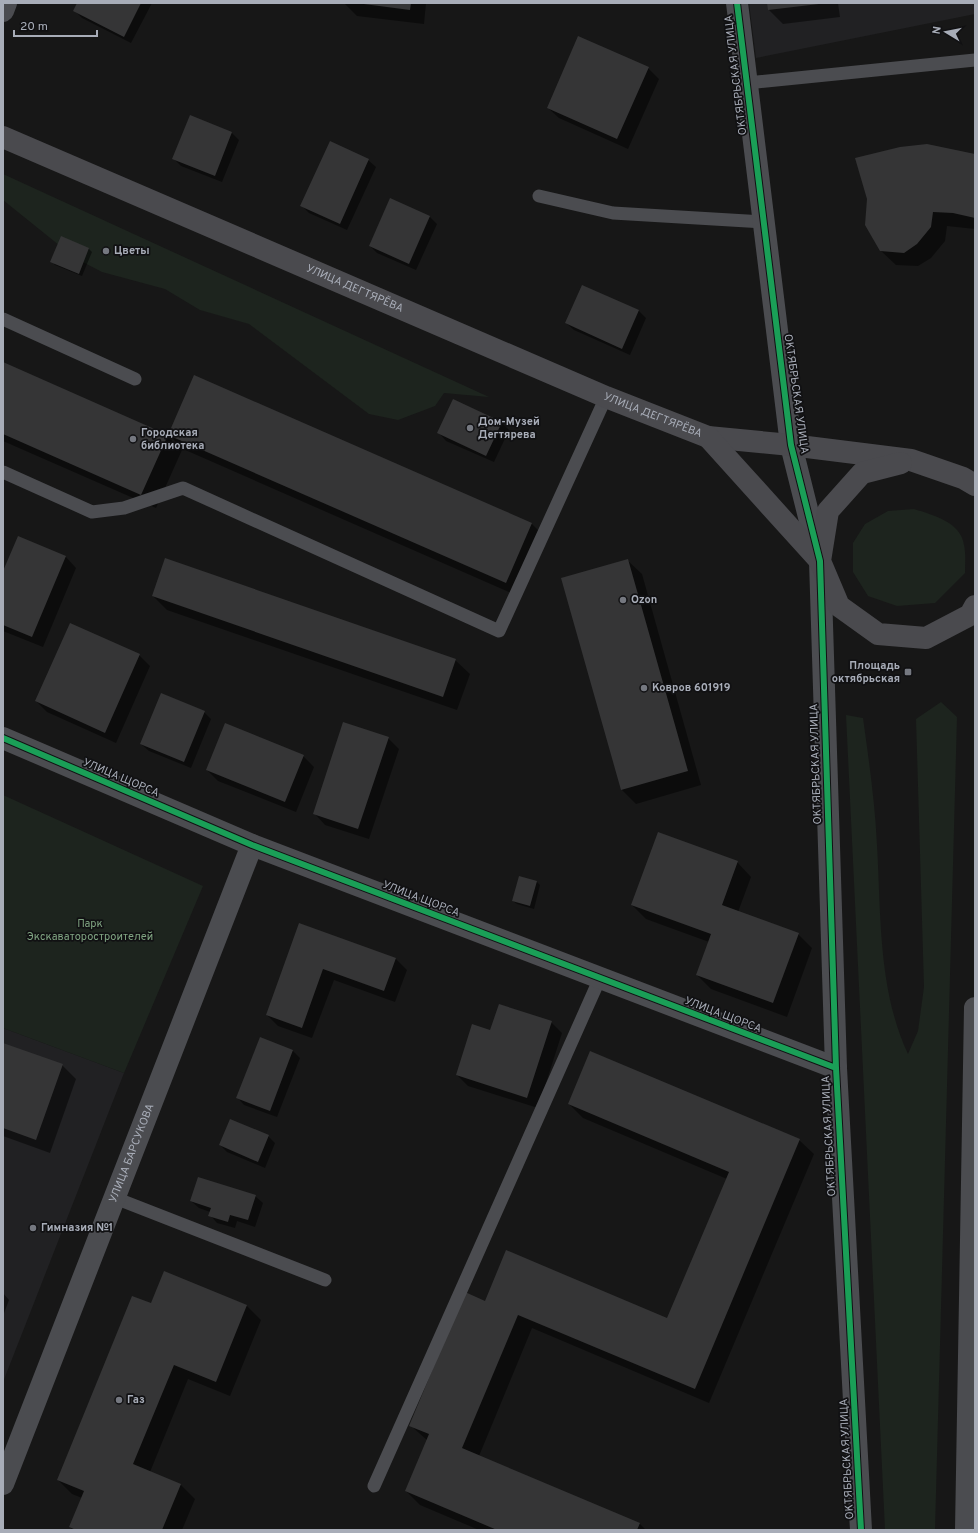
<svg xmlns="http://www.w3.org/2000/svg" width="978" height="1533" font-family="Overpass,sans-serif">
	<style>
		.built { fill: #212123 }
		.green { fill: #1d241e }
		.shadow { fill: #0007 }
		.building { fill: #353536 }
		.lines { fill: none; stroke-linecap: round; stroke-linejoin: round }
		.lane { stroke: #4b4c50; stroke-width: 13 }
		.street { stroke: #4b4c50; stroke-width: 22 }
		.secondary { stroke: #4a4a4e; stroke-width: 22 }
		.cycleway-casing { stroke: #111113; stroke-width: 8 }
		.cycleway { stroke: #1a9f57; stroke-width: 6 }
		.poi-dot { fill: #757880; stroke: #111113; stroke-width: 1.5 }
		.labels { text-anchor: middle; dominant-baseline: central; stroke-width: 3.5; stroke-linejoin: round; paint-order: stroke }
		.street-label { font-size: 11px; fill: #a8adb8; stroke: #111113 }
		.poi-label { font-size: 11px; font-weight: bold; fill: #a8adb8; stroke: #111113; text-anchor: start }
		.park-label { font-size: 11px; fill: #7fa381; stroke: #111113 }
	</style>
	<rect width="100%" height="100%" fill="#171717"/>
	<path class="built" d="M749,3H975V14L756,58Z
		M3,1028L124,1073L3,1382Z"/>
	<path class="green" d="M3,174L489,397L444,393L435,406L398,420L369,414L249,324L200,310L165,289L102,272L75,258L3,200Z
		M914,509C933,515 961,522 964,545C966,554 965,564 965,573L935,603L897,606L868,596L853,572V543L865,524L888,511Z
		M941,702L957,717L935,1530H885L846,715L863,718C869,761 875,803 877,845C881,914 878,990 908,1054L918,1031L924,987L916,719Z
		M3,795L203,886L124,1073L3,1028Z"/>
	<path class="shadow" d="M78,3H152L131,43L82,18L74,10Z
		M344,3H426L424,24L357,16Z
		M768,3H838L840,17L783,24L769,10Z
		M648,68L659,79L628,149L559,118L548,108Z
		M232,133L239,140L222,182L181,166L174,159Z
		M927,145L975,155V229L947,226L945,241L931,258L918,266L896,265L881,251Z
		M368,160L376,167L347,230L309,213L302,206Z
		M430,217L437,224L416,270L377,253L370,246Z
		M62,237L89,249L92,252L82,276L55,265L52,261Z
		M583,286L639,311L646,318L630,355L574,330L566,323Z
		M3,364L167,436L182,450L156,508L3,441Z
		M501,422L509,430L494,462L446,441L439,433Z
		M169,435L532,524L546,538L520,597L183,449Z
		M18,537L66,557L76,568L43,647L3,631V573Z
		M627,560L642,574L701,785L636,804L622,790Z
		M153,596L455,660L470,674L457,710L167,610Z
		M139,655L150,666L116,743L47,712L36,701Z
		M204,712L211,719L191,768L149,751L141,744Z
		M388,738L399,749L369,839L325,825L315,814Z
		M303,756L314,767L296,812L218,781L207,770Z
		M737,862L751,877L738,912L798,934L812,948L787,1017L711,989L697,975L709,942L646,919L632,905Z
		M537,882L540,885L534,909L517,904L513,901Z
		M300,924L396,959L407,970L395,1002L334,980L312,1038L278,1026L267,1015Z
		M551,1022L562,1033L538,1108L468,1086L457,1075L491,1031Z
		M260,1038L293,1051L300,1058L277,1117L244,1105L237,1097Z
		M3,1044L62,1065L76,1079L50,1153L3,1136Z
		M569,1104L799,1140L814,1154L709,1403L532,1328L479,1456L640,1524L646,1530H479L420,1505L406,1491L428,1441L410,1425L486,1302L668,1319L727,1179L583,1118Z
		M268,1136L275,1143L265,1168L227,1152L220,1145Z
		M255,1196L263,1203L255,1227L237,1221L235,1228L217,1223L210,1215V1212L199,1208L191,1201Z
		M3,1293L9,1300L3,1316Z
		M152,1305L247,1306L261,1320L230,1396L188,1379L150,1472L181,1485L195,1499L182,1530H73L70,1527L82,1498L72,1494L58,1480Z"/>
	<path class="building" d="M77,3H141L124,37L73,11Z
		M356,3H411L410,10Z
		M767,3H819V4L768,10Z
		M578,36L649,67L617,139L547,108Z
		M190,115L232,132L215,176L172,159Z
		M330,141L369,159L340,224L300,206Z
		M927,144L975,154V218L953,213L933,212L931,227L917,244L904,253L880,251L865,225L867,199L855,158L900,147Z
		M390,198L430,216L409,264L369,246Z
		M61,236L89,248L79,274L50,262Z
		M582,285L639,310L622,349L565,323Z
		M3,362L168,435L194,375L532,523L506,583L168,435L141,495L3,434Z
		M453,399L502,422L486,456L437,433Z
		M18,536L66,556L32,637L3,625V571Z
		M165,558L456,659L443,697L152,596Z
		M628,559L688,771L621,790L561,578Z
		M70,623L140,654L105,733L35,701Z
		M161,693L205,711L184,762L140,744Z
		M343,722L389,737L358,829L313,814Z
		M225,723L304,755L285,802L206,770Z
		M658,832L738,861L722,905L799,933L773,1003L696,975L711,934L631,905Z
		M519,876L537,881L530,906L512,901Z
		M299,923L396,958L384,991L323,969L302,1028L266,1015Z
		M499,1004L552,1021L527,1098L456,1075L472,1024L490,1030Z
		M260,1037L293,1050L270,1111L236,1098Z
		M3,1043L63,1064L36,1140L3,1128Z
		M590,1051L800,1139L695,1389L518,1315L462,1448L640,1523L637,1530H497L405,1491L429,1434L409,1426L465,1292L485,1301L506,1250L667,1318L729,1172L568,1104Z
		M230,1119L269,1135L258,1162L219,1145Z
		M198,1177L256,1195L248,1220L230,1215L228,1222L208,1216L211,1208L190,1201Z
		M164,1271L247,1305L216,1382L174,1365L133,1464L181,1484L162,1530H76L69,1527L84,1491L57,1480L132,1296L151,1303Z"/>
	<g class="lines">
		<path class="lane" d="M747,83L975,60
			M539,196L613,213L764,222
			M3,319L135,379
			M3,472L92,512L124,508L183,488L499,631L606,397
			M115,1198L325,1280
			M374,1486L600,978"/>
		<g class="street">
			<path d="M737,3L791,445L820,561L836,1068L861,1530"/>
			<path d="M3,11L6,3"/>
			<path d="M3,738L252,845L836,1068"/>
			<path id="s1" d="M3,1484L252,845"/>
			<path d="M966,1530L975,1008"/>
		</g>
		<g class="secondary">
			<path id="s2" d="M3,137L606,397L708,437L791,445L911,460L963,478L975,485"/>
			<path d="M708,437L820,561"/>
			<path d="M901,463L862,473L828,511L820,561L839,606L878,634L926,638L970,615L975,606"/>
		</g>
		<g class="cycleway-casing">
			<path id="cycleway" d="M737,3L791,445L820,561L836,1068L861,1530
				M3,738L252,845L836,1068"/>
		</g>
		<use href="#cycleway" class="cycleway"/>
	</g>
	<g class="poi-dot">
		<circle cx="106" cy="251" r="4"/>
		<circle cx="470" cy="428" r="4"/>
		<circle cx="133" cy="439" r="4"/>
		<circle cx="623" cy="600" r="4"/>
		<rect x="904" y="668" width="8" height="8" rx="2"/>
		<circle cx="644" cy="688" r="4"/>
		<circle cx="33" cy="1228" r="4"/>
		<circle cx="119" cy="1400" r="4"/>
	</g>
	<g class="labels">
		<g class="street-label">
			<text transform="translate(736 75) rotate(-97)">ОКТЯБРЬСКАЯ УЛИЦА</text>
			<text stroke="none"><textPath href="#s2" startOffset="383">УЛИЦА ДЕГТЯРЁВА</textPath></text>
			<text transform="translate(796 394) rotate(82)">ОКТЯБРЬСКАЯ УЛИЦА</text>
			<text stroke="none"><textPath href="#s2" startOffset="707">УЛИЦА ДЕГТЯРЁВА</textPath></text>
			<text transform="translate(816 764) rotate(-92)">ОКТЯБРЬСКАЯ УЛИЦА</text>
			<text transform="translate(121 778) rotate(23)">УЛИЦА ЩОРСА</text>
			<text transform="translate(421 899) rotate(21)">УЛИЦА ЩОРСА</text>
			<text transform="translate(723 1015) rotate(21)">УЛИЦА ЩОРСА</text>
			<text transform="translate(829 1136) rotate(-93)">ОКТЯБРЬСКАЯ УЛИЦА</text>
			<text stroke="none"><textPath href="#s1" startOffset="355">УЛИЦА БАРСУКОВА</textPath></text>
			<text transform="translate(847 1459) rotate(-93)">ОКТЯБРЬСКАЯ УЛИЦА</text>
		</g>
		<g class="poi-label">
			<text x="114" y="251">Цветы</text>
			<text x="478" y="422">Дом-Музей<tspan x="478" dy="13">Дегтярева</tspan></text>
			<text x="141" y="433">Городская<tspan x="141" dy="13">библиотека</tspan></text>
			<text x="631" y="600">Ozon</text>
			<text x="900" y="666" text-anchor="end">Площадь<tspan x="900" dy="13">октябрьская</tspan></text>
			<text x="652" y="688">Ковров 601919</text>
			<text x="41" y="1228">Гимназия №1</text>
			<text x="127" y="1400">Газ</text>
		</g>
		<g class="park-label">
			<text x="90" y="924">Парк<tspan x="90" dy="13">Экскаваторостроителей</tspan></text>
		</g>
	</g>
	<rect width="978" height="1533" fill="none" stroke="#a8adb8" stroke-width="8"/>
	<g transform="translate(946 32) rotate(280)" stroke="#111113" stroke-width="3" paint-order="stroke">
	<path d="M0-3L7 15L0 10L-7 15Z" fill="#a8adb8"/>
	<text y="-6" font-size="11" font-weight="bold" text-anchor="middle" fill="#a8adb8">N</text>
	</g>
	<path d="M14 30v6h83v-6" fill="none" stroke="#a8adb8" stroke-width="2"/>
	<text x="20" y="30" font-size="12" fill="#a8adb8" stroke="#111113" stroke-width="3" paint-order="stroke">20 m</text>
</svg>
